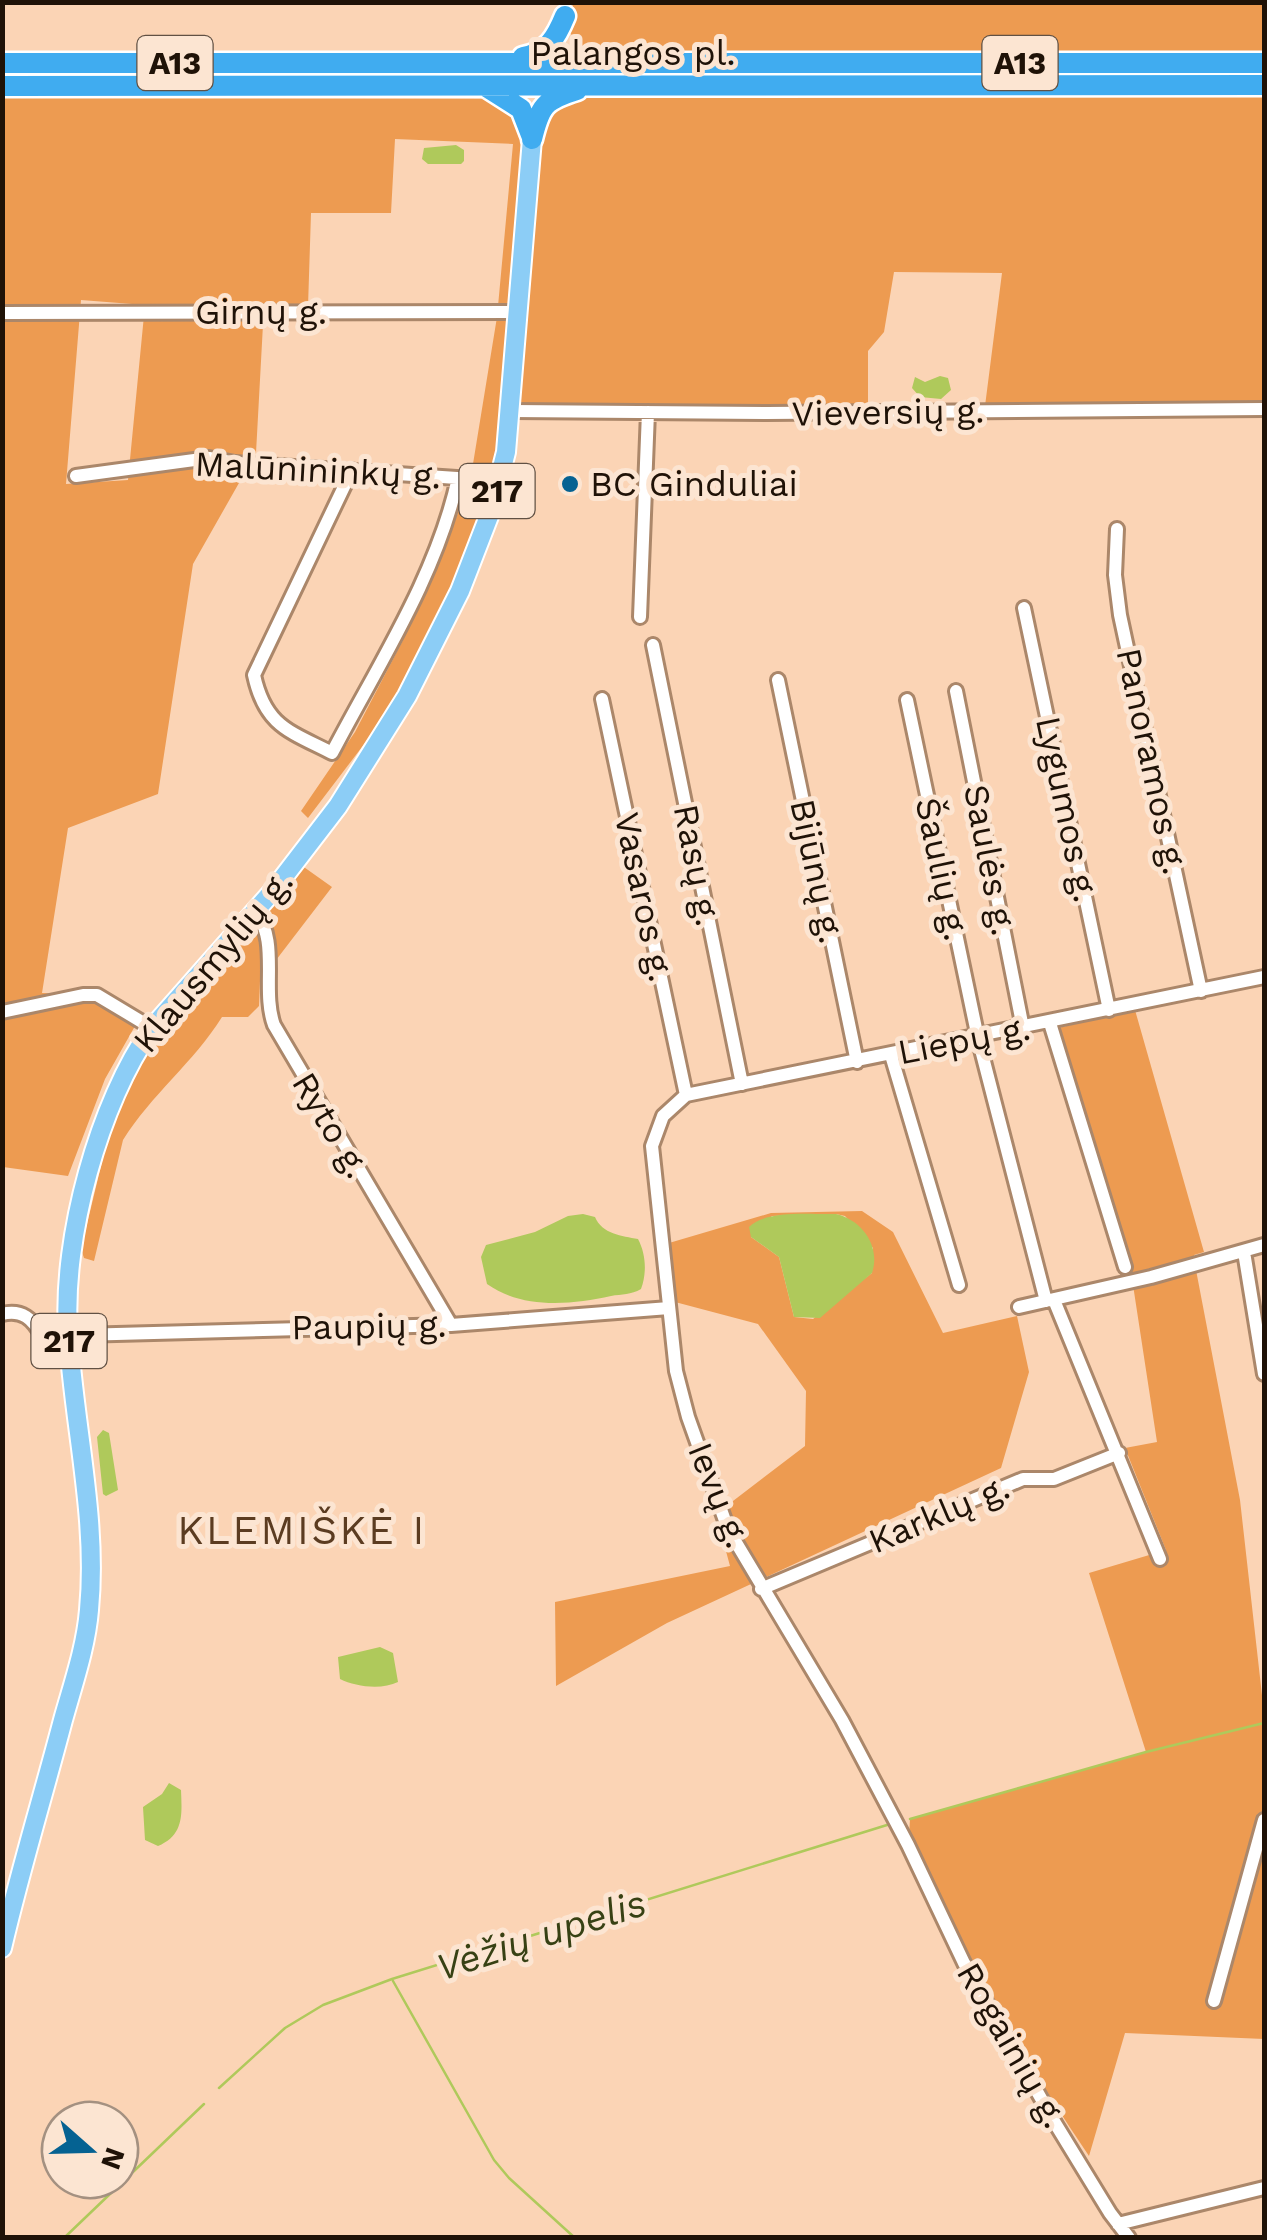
<svg xmlns="http://www.w3.org/2000/svg" width="1267" height="2240" font-family="'Work Sans',sans-serif">
	<style>
		.green { fill: #ed9b51; fill-rule: evenodd }
		.water { fill: #afc95b }
		.lines { fill: none; stroke-linecap: round; stroke-linejoin: round }
		.stream { stroke: #afc95b; stroke-width: 2.5 }
		.minor-casing { stroke: #ab876a; stroke-width: 18 }
		.major-casing { stroke: #fff; stroke-width: 22 }
		.highway-casing { stroke: #fff; stroke-width: 25 }
		.minor { stroke: #fff; stroke-width: 12 }
		.major { stroke: #8ccdf6; stroke-width: 18 }
		.highway { stroke: #40acf0; stroke-width: 20 }
		.poi-dot { fill: #056292; stroke: #fce5d2; stroke-width: 4 }
		.labels { text-anchor: middle; dominant-baseline: central; stroke-width: 10; stroke-linejoin: round; paint-order: stroke }
		.shield { fill: #fce5d2; stroke: #615144; stroke-width: 2.5 }
		.shield-label { font-size: 32px; font-weight: bold; fill: #1f1207 }
		.street-label { font-size: 35px; fill: #1f1207; stroke: #fce5d2 }
		.poi-label { font-size: 35px; fill: #1f1207; stroke: #fce5d2; text-anchor: start }
		.water-label { font-size: 38px; font-style: italic; fill: #374114; stroke: #fce5d2 }
		.quarter-label { font-size: 40px; letter-spacing: 2.5px; fill: #5b3c21; stroke: #fce5d2 }
	</style>
	<rect width="100%" height="100%" fill="#fbd4b5"/>
	<path class="green" d="M573,2H1264V52L587,51L570,33Z
		M3,70H1264V78L3,77Z
		M899,95H1264V402L985,406L1002,273L894,272L884,332L868,351V404L751,408H531L518,400L542,119L573,97Z
		M3,98L485,99L504,103L525,130L504,434L493,484L445,602L387,714L308,818L301,811L355,732L402,642L461,506L472,470L497,317L513,144L395,139L391,213H311L308,307L264,306L256,453L193,564L158,794L68,828L42,993L97,995L139,1019L105,1079L68,1176L3,1167ZM81,300L145,305L128,480L66,484Z
		M301,865L332,887L260,981L259,1006L248,1017H222C194,1062 151,1095 123,1140L94,1261L84,1258L81,1249L108,1137L127,1087L151,1044Z
		M1135,1010L1204,1252L1194,1255L1195,1261L1131,1277L1058,1028Z
		M862,1211L893,1232L943,1333L1017,1316L1029,1372L1001,1468L667,1623L556,1686L555,1602L730,1566L716,1514L805,1446L806,1391L758,1324L675,1302L669,1243L771,1213ZM836,1214L845,1216L873,1248L872,1273L813,1319L794,1317L779,1257L751,1237L772,1216Z
		M1196,1270L1240,1500L1264,1713V2039L1125,2033L1089,2156C1019,2054 963,1946 909,1836L910,1819L1146,1752L1089,1573L1166,1550L1125,1448L1157,1442L1133,1285Z"/>
	<path class="water" d="M456,145L464,150V161L461,164H428L422,159L424,148Z
		M940,376L948,378L951,390L941,399L920,397L912,388L915,377L925,382Z
		M583,1214L595,1217C602,1234 622,1236 638,1239C646,1254 647,1273 641,1289C631,1295 622,1294 611,1296C570,1305 522,1309 487,1284L481,1257L486,1245L535,1232L568,1216Z
		M836,1214C862,1220 881,1246 872,1273L820,1318L794,1317L779,1257L751,1237L749,1227C768,1209 811,1215 836,1214Z
		M103,1430L109,1433L118,1490L106,1496L103,1494L97,1437Z
		M380,1647L393,1653L398,1682C382,1690 356,1687 340,1679L338,1657Z
		M169,1783L181,1790C182,1815 184,1835 158,1846L145,1840L143,1807L162,1794Z"/>
	<g class="lines">
		<path class="stream" d="M910,1819L1146,1752L1264,1723
			M393,1981L494,2160L509,2178L575,2238
			M219,2088L285,2028L323,2005L392,1979L887,1825
			M64,2238L204,2104"/>
		<g class="minor-casing">
			<path id="minor" d="M2,313L519,312
				M512,411L767,413L1264,409
				M352,470L254,675C265,726 289,731 332,753C378,665 437,575 458,478
				M76,476L209,458L235,463L501,481
				M1117,529L1115,575L1120,615L1201,991
				M1024,608L1109,1010
				M640,617L648,412
				M653,645L742,1084
				M778,680L857,1062
				M956,691L1023,1028
				M602,699L686,1095
				M907,700L978,1038L1046,1301
				M255,912C280,940 261,990 274,1025L451,1325
				M2,1012L83,995H97L152,1028
				M1050,1023L1125,1267
				M891,1055L959,1285
				M1244,1252L1264,1374
				M1054,1300L1160,1559
				M1019,1307L1151,1277L1264,1245
				M2,1314C22,1309 33,1319 42,1336L451,1325L669,1308
				M761,1589L1023,1479H1054L1119,1453
				M1214,2001L1264,1820
				M1118,2224L1264,2188
				M1129,2238L1110,2213L1055,2123L964,1963L908,1845L842,1720L728,1529L688,1417L676,1371L652,1146L663,1116L686,1095L1264,977"/>
		</g>
		<g class="major-casing">
			<path id="major" d="M2,1948C20,1871 43,1796 63,1720C73,1684 86,1647 89,1610C98,1517 73,1422 68,1330C62,1239 99,1102 152,1028L272,892L338,806L407,696L460,591L491,511L506,452L532,139"/>
		</g>
		<g class="highway-casing">
			<path id="highway" d="M523,57C548,52 556,38 565,16
				M2,63H1264
				M2,86L1264,85
				M485,86L521,109L531,135
				M532,139C540,106 544,100 577,90"/>
		</g>
		<use href="#minor" class="minor"/>
		<use href="#major" class="major"/>
		<use href="#highway" class="highway"/>
	</g>
	<circle class="poi-dot" cx="570" cy="484" r="10"/>
	<g class="labels">
		<g class="shield">
			<rect x="137.5" y="36" width="75" height="54" rx="8"/>
			<rect x="982.5" y="36" width="75" height="54" rx="8"/>
			<rect x="459.5" y="464" width="75" height="54" rx="8"/>
			<rect x="31.5" y="1314" width="75" height="54" rx="8"/>
		</g>
		<g class="shield-label">
			<text x="175" y="63">A13</text>
			<text x="1020" y="63">A13</text>
			<text x="497" y="491">217</text>
			<text x="69" y="1341">217</text>
		</g>
		<g class="street-label">
			<text x="633" y="53">Palangos pl.</text>
			<text x="261" y="312">Girnų g.</text>
			<text transform="translate(888 412) rotate(-1)">Vieversių g.</text>
			<text transform="translate(318 470) rotate(3)">Malūnininkų g.</text>
			<text transform="translate(1152 761) rotate(78)">Panoramos g.</text>
			<text transform="translate(1067 809) rotate(78)">Lygumos g.</text>
			<text transform="translate(990 860) rotate(79)">Saulės g.</text>
			<text transform="translate(697 865) rotate(79)">Rasų g.</text>
			<text transform="translate(942 869) rotate(78)">Šaulių g.</text>
			<text transform="translate(817 871) rotate(78)">Bijūnų g.</text>
			<text transform="translate(644 897) rotate(78)">Vasaros g.</text>
			<text transform="translate(213 961) rotate(-50)">Klausmylių g.</text>
			<text transform="translate(964 1040) rotate(-11)">Liepų g.</text>
			<text transform="translate(331 1125) rotate(59)">Ryto g.</text>
			<text transform="translate(369 1326) rotate(-1)">Paupių g.</text>
			<text transform="translate(719 1495) rotate(68)">Ievų g.</text>
			<text transform="translate(939 1514) rotate(-23)">Karklų g.</text>
			<text transform="translate(1012 2045) rotate(60)">Rogainių g.</text>
		</g>
		<g class="poi-label">
			<text x="590" y="484">BC Ginduliai</text>
		</g>
		<g class="water-label">
			<text transform="translate(541 1935) rotate(-18)">Vėžių upelis</text>
		</g>
		<g class="quarter-label">
			<text x="302" y="1530">KLEMIŠKĖ I</text>
		</g>
	</g>
	<rect width="1267" height="2240" fill="none" stroke="#1f1207" stroke-width="10"/>
	<g transform="translate(90 2150) rotate(110)"><circle r="48" fill="#fce5d2" stroke="#a49181" stroke-width="2.5"/>
	<path d="M0-8L18 38L0 25L-18 38Z" fill="#056292"/>
	<text y="-15" font-size="28" font-weight="bold" text-anchor="middle" fill="#1f1207">N</text>
	</g>
</svg>
